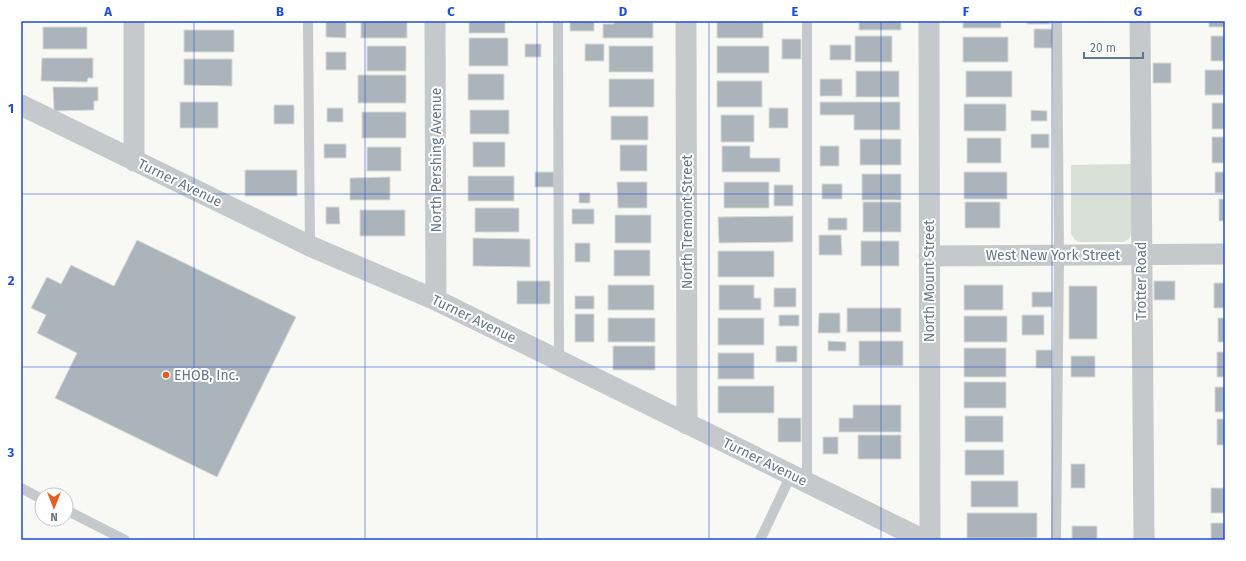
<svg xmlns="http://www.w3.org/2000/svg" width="1246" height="561" font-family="'Fira Sans',sans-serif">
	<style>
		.green { fill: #d9e0d6 }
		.building { fill: #abb4ba; stroke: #d9dad7 }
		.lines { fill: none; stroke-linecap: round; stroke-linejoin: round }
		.service { stroke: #c5c9cc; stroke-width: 10 }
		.minor { stroke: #c5c9cc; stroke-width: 21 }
		.grid { fill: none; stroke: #1d4ed8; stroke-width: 1; stroke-opacity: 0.55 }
		.poi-dot { fill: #eb5c21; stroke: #fff; stroke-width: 1.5 }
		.labels { text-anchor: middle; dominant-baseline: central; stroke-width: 4; stroke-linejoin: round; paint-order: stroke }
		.street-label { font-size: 14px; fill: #657687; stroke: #fff }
		.poi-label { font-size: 14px; fill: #657687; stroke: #fff; text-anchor: start }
		.neatline { fill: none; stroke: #1d4ed8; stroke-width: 1.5 }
		.grid-label { font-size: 13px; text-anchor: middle; font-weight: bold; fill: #1d4ed8 }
	</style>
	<rect width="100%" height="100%" fill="#f8f8f5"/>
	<path class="green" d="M1131,164V234L1129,239L1124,242H1079L1075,240L1071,234V165Z"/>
	<path class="building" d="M280,21H299V22H280Z
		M326,21H346V38L326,37Z
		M361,21H407V38H361Z
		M469,21H505V33H469Z
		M570,21H594V31H570Z
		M614,21H653V38H603V24H614Z
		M717,21H763V38H717Z
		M859,21H901V30H859Z
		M963,21H1001V28H963Z
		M1027,21H1050V24H1027Z
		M1209,21H1225V27H1209Z
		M43,27H87V49H43Z
		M1034,29H1053L1052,48H1034Z
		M184,30H234V52H184Z
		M855,36H892V62H855Z
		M1211,36H1225V61H1211Z
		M963,37H1008V62H963Z
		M469,38H508V66H469Z
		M782,39H801V59H782Z
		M525,44H541V57H525Z
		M585,44H604V61H585Z
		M830,45H851V60H830Z
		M367,46H406V71H367Z
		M609,46H653V72H609Z
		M717,46H769V73H717Z
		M326,52H346V70H326Z
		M42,58H93V78H88L87,82L41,81Z
		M184,59H232V86L184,85Z
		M1153,63H1171V83H1153Z
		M1205,70H1225V95H1205Z
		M856,71H899V97H856Z
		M966,71H1012V97H966Z
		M468,74H504V100H468Z
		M358,75H406V103H358Z
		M609,79H654V107H609Z
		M820,79H842V96H820Z
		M717,81H762V107H717Z
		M53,87H98V101H94V110L54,111Z
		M180,102H218V128H180Z
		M820,102H900V130H854V115H820Z
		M1212,103H1225V129H1212Z
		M964,104H1006V131H964Z
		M274,105H294V124H274Z
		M327,108H343V122H327Z
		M769,108H788V128H769Z
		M470,110H509V134H470Z
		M1031,110L1047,111V121H1031Z
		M362,112H406V138H362Z
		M721,115H754V142H721Z
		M611,116H648V140H611Z
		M1031,134H1049V148H1031Z
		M1212,137H1225V163H1212Z
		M967,138H1001V163H967Z
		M860,139H901V165H860Z
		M473,142H505V167H473Z
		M324,144H346V158H324Z
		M620,145H647V171H620Z
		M722,146H750V158H780V172H722Z
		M820,146H839V166H820Z
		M367,147H401V171H367Z
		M245,170H297V196H245Z
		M535,172H554V187H535Z
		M964,172H1007V199H964Z
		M1215,172H1225V193H1215Z
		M862,174H901V200H862Z
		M468,176H514V201H468Z
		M390,177V200H350V178Z
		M617,182H647V208H618Z
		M724,182H769V208H724Z
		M822,184H842V199H822Z
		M774,185H793V206H774Z
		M579,193H590V203H579Z
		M1219,199H1225V221H1219Z
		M863,202H901V232H863Z
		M965,202H1000V228H965Z
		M326,207H339L340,224H326Z
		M475,208H519V232H475Z
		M572,209H594V224H572Z
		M360,210H405V236H360Z
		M615,215H651V243H615Z
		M793,216V242L719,243L718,217Z
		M828,218H847V230H828Z
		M819,235H841L842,255H819Z
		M473,238L530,239V267L473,266Z
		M137,240L296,317L217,477L55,398L77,353L37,333L46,315L31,308L47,277L61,284L71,265L114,286Z
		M861,241H899V266H861Z
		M575,243H590V262H575Z
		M614,250H650V276H614Z
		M718,251H774V277H718Z
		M517,281H550V304H517Z
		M1154,281H1175V300H1154Z
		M1214,283H1225V308H1214Z
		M608,285H654V310H608Z
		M719,285H754V298H761V310H719Z
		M964,285H1003V310H964Z
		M1069,286H1097V339H1069Z
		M774,288H796V307H774Z
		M1032,292H1052V307H1032Z
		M575,296H594V309H575Z
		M847,308H901V332H847Z
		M819,313H840V333H818Z
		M575,314H594V342H575Z
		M779,315H799V326H779Z
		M1022,315H1044V335H1022Z
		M964,316H1007V342H964Z
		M608,318H655V342H608Z
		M718,318H764V345H718Z
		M1218,318H1225V342H1218Z
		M828,341L846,342V351H828Z
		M859,341H903V366H859Z
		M613,346H655V370H613Z
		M776,346H797V362H776Z
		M964,348H1006V377H964Z
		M1036,350H1052V368H1036Z
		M1217,352H1225V377H1217Z
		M718,353H754V379H718Z
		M1071,356H1095V377H1071Z
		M964,382H1006V408H964Z
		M718,386H774V413H718Z
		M1215,387H1225V412H1215Z
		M853,405H901V432H839V418H853Z
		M965,416H1003V442H965Z
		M778,418H801V442H778Z
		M1217,419H1225V445H1217Z
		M858,435H901V459H858Z
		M823,437H838V454H823Z
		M965,450H1004V475H965Z
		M1071,464H1085V488H1071Z
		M971,481H1018V507H971Z
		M1211,488H1225V513H1211Z
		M967,513H1037V538H967Z
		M1211,523H1225V540H1211Z
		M1072,526H1097V540H1072Z"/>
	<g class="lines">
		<path class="service" d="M308,21L310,246
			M558,21L559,360
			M807,21V482
			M21,488L42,499
			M66,510L125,540
			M760,540L791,475
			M1056,540L1059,255L1057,21"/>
		<path class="minor" d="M134,21V161
			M435,21L436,300
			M686,21L687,424
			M929,21L930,540
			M1140,21L1144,540
			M21,105L310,246L436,300L924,540
			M929,256L1225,254"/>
	</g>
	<path class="grid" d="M194,21V540M365,21V540M537,21V540M709,21V540M881,21V540M1052,21V540M21,194H1225M21,367H1225"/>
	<circle class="poi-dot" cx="166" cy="375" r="4"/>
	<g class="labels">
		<g class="street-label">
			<text transform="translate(436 160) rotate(-90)">North Pershing Avenue</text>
			<text transform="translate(180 183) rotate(26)">Turner Avenue</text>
			<text transform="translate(687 222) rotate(-90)">North Tremont Street</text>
			<text x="1053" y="255">West New York Street</text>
			<text transform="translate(929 281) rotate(-90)">North Mount Street</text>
			<text transform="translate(1141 281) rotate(-90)">Trotter Road</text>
			<text transform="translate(474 319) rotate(26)">Turner Avenue</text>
			<text transform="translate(765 462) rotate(26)">Turner Avenue</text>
		</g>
		<g class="poi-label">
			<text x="174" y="375">EHOB, Inc.</text>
		</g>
	</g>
	<rect width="1246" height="561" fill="none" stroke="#ffffff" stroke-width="44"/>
	<g transform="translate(54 507) rotate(180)"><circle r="19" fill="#ffffff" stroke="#c1c8cf"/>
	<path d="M0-3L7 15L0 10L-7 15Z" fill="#eb5c21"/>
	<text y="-6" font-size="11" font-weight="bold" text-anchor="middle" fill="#657687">N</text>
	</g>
	<path d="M1084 52v6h59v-6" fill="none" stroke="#657687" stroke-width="2"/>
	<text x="1090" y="52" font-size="12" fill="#657687" stroke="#ffffff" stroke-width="3" paint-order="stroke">20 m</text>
	<rect x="22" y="22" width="1202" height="517" class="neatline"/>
	<g class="grid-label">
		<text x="108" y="16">A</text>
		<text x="280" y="16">B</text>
		<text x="451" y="16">C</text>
		<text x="623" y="16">D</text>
		<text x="795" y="16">E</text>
		<text x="966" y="16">F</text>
		<text x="1138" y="16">G</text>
		<text x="11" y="113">1</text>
		<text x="11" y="285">2</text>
		<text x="11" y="457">3</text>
	</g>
</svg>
